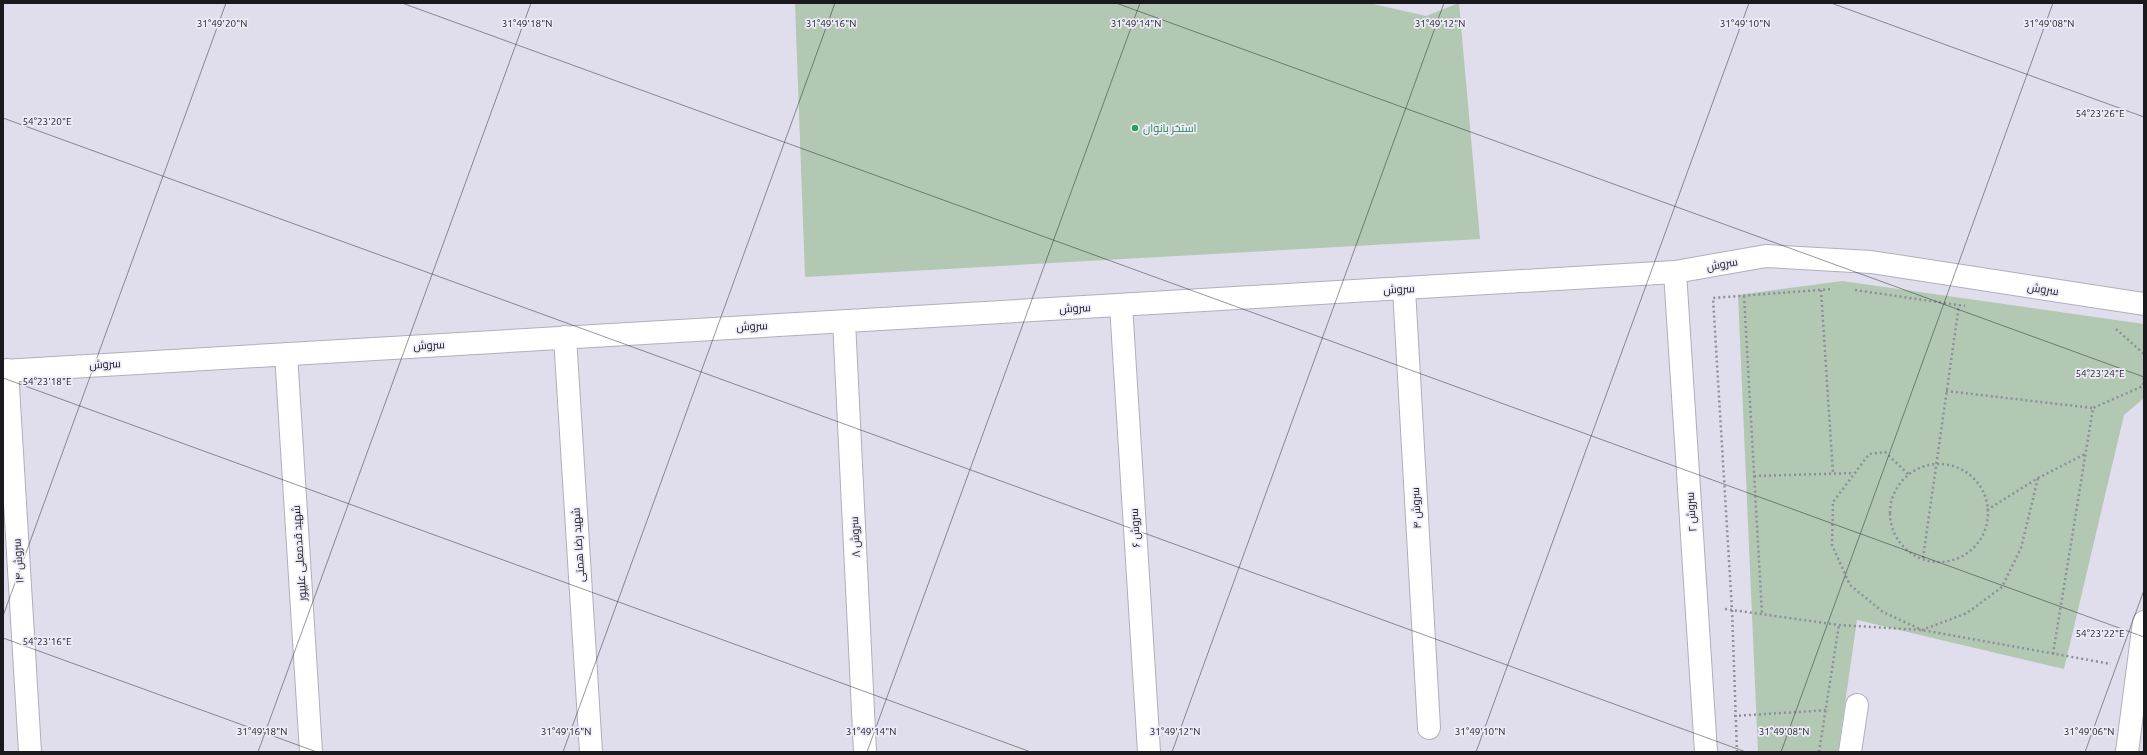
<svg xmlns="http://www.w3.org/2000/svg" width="2147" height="755" font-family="Ubuntu,Cairo,sans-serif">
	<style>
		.green { fill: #b2c8b3 }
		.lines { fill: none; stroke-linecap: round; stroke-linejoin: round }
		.minor-casing { stroke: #b1aebc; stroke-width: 24 }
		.path { stroke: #8f8e98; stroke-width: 2.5; stroke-dasharray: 2 3; stroke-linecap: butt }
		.minor { stroke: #fff; stroke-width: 22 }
		.ticks { fill: none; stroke: #1a1a1e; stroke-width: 1; stroke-opacity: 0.45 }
		.leisure-dot { fill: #2e9e5b; stroke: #eeebf9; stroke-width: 1.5 }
		.labels { text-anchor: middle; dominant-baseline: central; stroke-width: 3.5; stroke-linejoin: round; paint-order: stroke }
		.leisure-label { font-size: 11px; fill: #27864d; stroke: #eeebf9; text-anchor: start }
		.street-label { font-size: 11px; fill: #1a1a1e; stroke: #eeebf9 }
		.ticks-label { font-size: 10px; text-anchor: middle; fill: #1a1a1e; stroke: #eeebf9; stroke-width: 3.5; stroke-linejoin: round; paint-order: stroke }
	</style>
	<rect width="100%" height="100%" fill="#e0deec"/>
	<path class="green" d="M795,3H1369L1426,16L1459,3L1480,239L805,277Z
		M1842,281L2144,324V398L2124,415L2064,669L1857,620L1838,752H1758L1738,295Z"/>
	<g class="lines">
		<g class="minor-casing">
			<path id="minor" d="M1675,272L1706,752
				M1404,289L1429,728
				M1121,305L1149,752
				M844,321L865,752
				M565,337L591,752
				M286,354L311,752
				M7,370L30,752
				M3,371L1675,272L1766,256L1871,262L2144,304
				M1850,752L1857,705
				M2127,752L2144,622"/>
		</g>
		<path class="path" d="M1821,290L1833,474
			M1855,290L1965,306
			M1744,296L1762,614
			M2116,329L2144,354
			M1946,391L2093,408
			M1890 513a49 49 0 1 1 98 0a49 49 0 1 1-98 0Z
			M1908,474L1885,452L1869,454L1833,502L1832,545L1850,585L1883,612L1922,630L1967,613L2002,587L2021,548L2038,478
			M1754,476L1854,473
			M1987,510L2038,478L2085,454
			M1923,558L1959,305
			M1725,609L1839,625L1922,630L2111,664
			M2053,654L2093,408L2143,386L2144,374
			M1734,716L1829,710
			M1737,752L1732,610L1713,298L1832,289
			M1819,752L1839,625"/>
		<use href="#minor" class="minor"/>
	</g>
	<path class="ticks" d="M402,3L2144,637M1116,3L2144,377M1831,3L2144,117M3,118L1746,752M3,378L1031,752M3,616L226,3M3,638L317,752M258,752L531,3M563,752L835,3M867,752L1140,3M1172,752L1444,3M1476,752L1749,3M1781,752L2053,3M2085,752L2144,590"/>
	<circle class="leisure-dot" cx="1135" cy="128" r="4"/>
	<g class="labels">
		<g class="leisure-label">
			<text x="1143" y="128">استخر بانوان</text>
		</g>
		<g class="street-label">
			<text transform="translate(1722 264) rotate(-10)">سروش</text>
			<text transform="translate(1399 289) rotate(-3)">سروش</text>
			<text transform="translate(2043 289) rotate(9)">سروش</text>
			<text transform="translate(1075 308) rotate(-3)">سروش</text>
			<text transform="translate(752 326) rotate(-3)">سروش</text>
			<text transform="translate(429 345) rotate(-3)">سروش</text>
			<text transform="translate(105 364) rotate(-3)">سروش</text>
			<text transform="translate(1416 508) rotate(-93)">سروش ۴</text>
			<text transform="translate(1691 512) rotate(-94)">سروش ۲</text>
			<text transform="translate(1135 528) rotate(-94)">سروش ۶</text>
			<text transform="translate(855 537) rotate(-93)">سروش ۸</text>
			<text transform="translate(578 545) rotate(-94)">شهید رضا همتی</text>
			<text transform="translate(299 553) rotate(-94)">شهید قدمعلی علیپور</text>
			<text transform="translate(18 561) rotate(-94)">سروش ۱۴</text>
		</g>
	</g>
	<g class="ticks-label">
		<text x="222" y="27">31°49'20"N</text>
		<text x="527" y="27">31°49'18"N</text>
		<text x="831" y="27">31°49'16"N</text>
		<text x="1136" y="27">31°49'14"N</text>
		<text x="1440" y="27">31°49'12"N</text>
		<text x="1745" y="27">31°49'10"N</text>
		<text x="2049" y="27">31°49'08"N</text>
		<text x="2100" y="117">54°23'26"E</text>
		<text x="47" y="125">54°23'20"E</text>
		<text x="2100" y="377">54°23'24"E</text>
		<text x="47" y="385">54°23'18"E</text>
		<text x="2100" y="637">54°23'22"E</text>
		<text x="47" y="645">54°23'16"E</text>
		<text x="262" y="735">31°49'18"N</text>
		<text x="566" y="735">31°49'16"N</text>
		<text x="871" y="735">31°49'14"N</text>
		<text x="1175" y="735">31°49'12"N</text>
		<text x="1480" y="735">31°49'10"N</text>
		<text x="1784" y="735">31°49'08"N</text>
		<text x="2089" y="735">31°49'06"N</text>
	</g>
	<rect width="2147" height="755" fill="none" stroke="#1a1a1e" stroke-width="8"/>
</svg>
